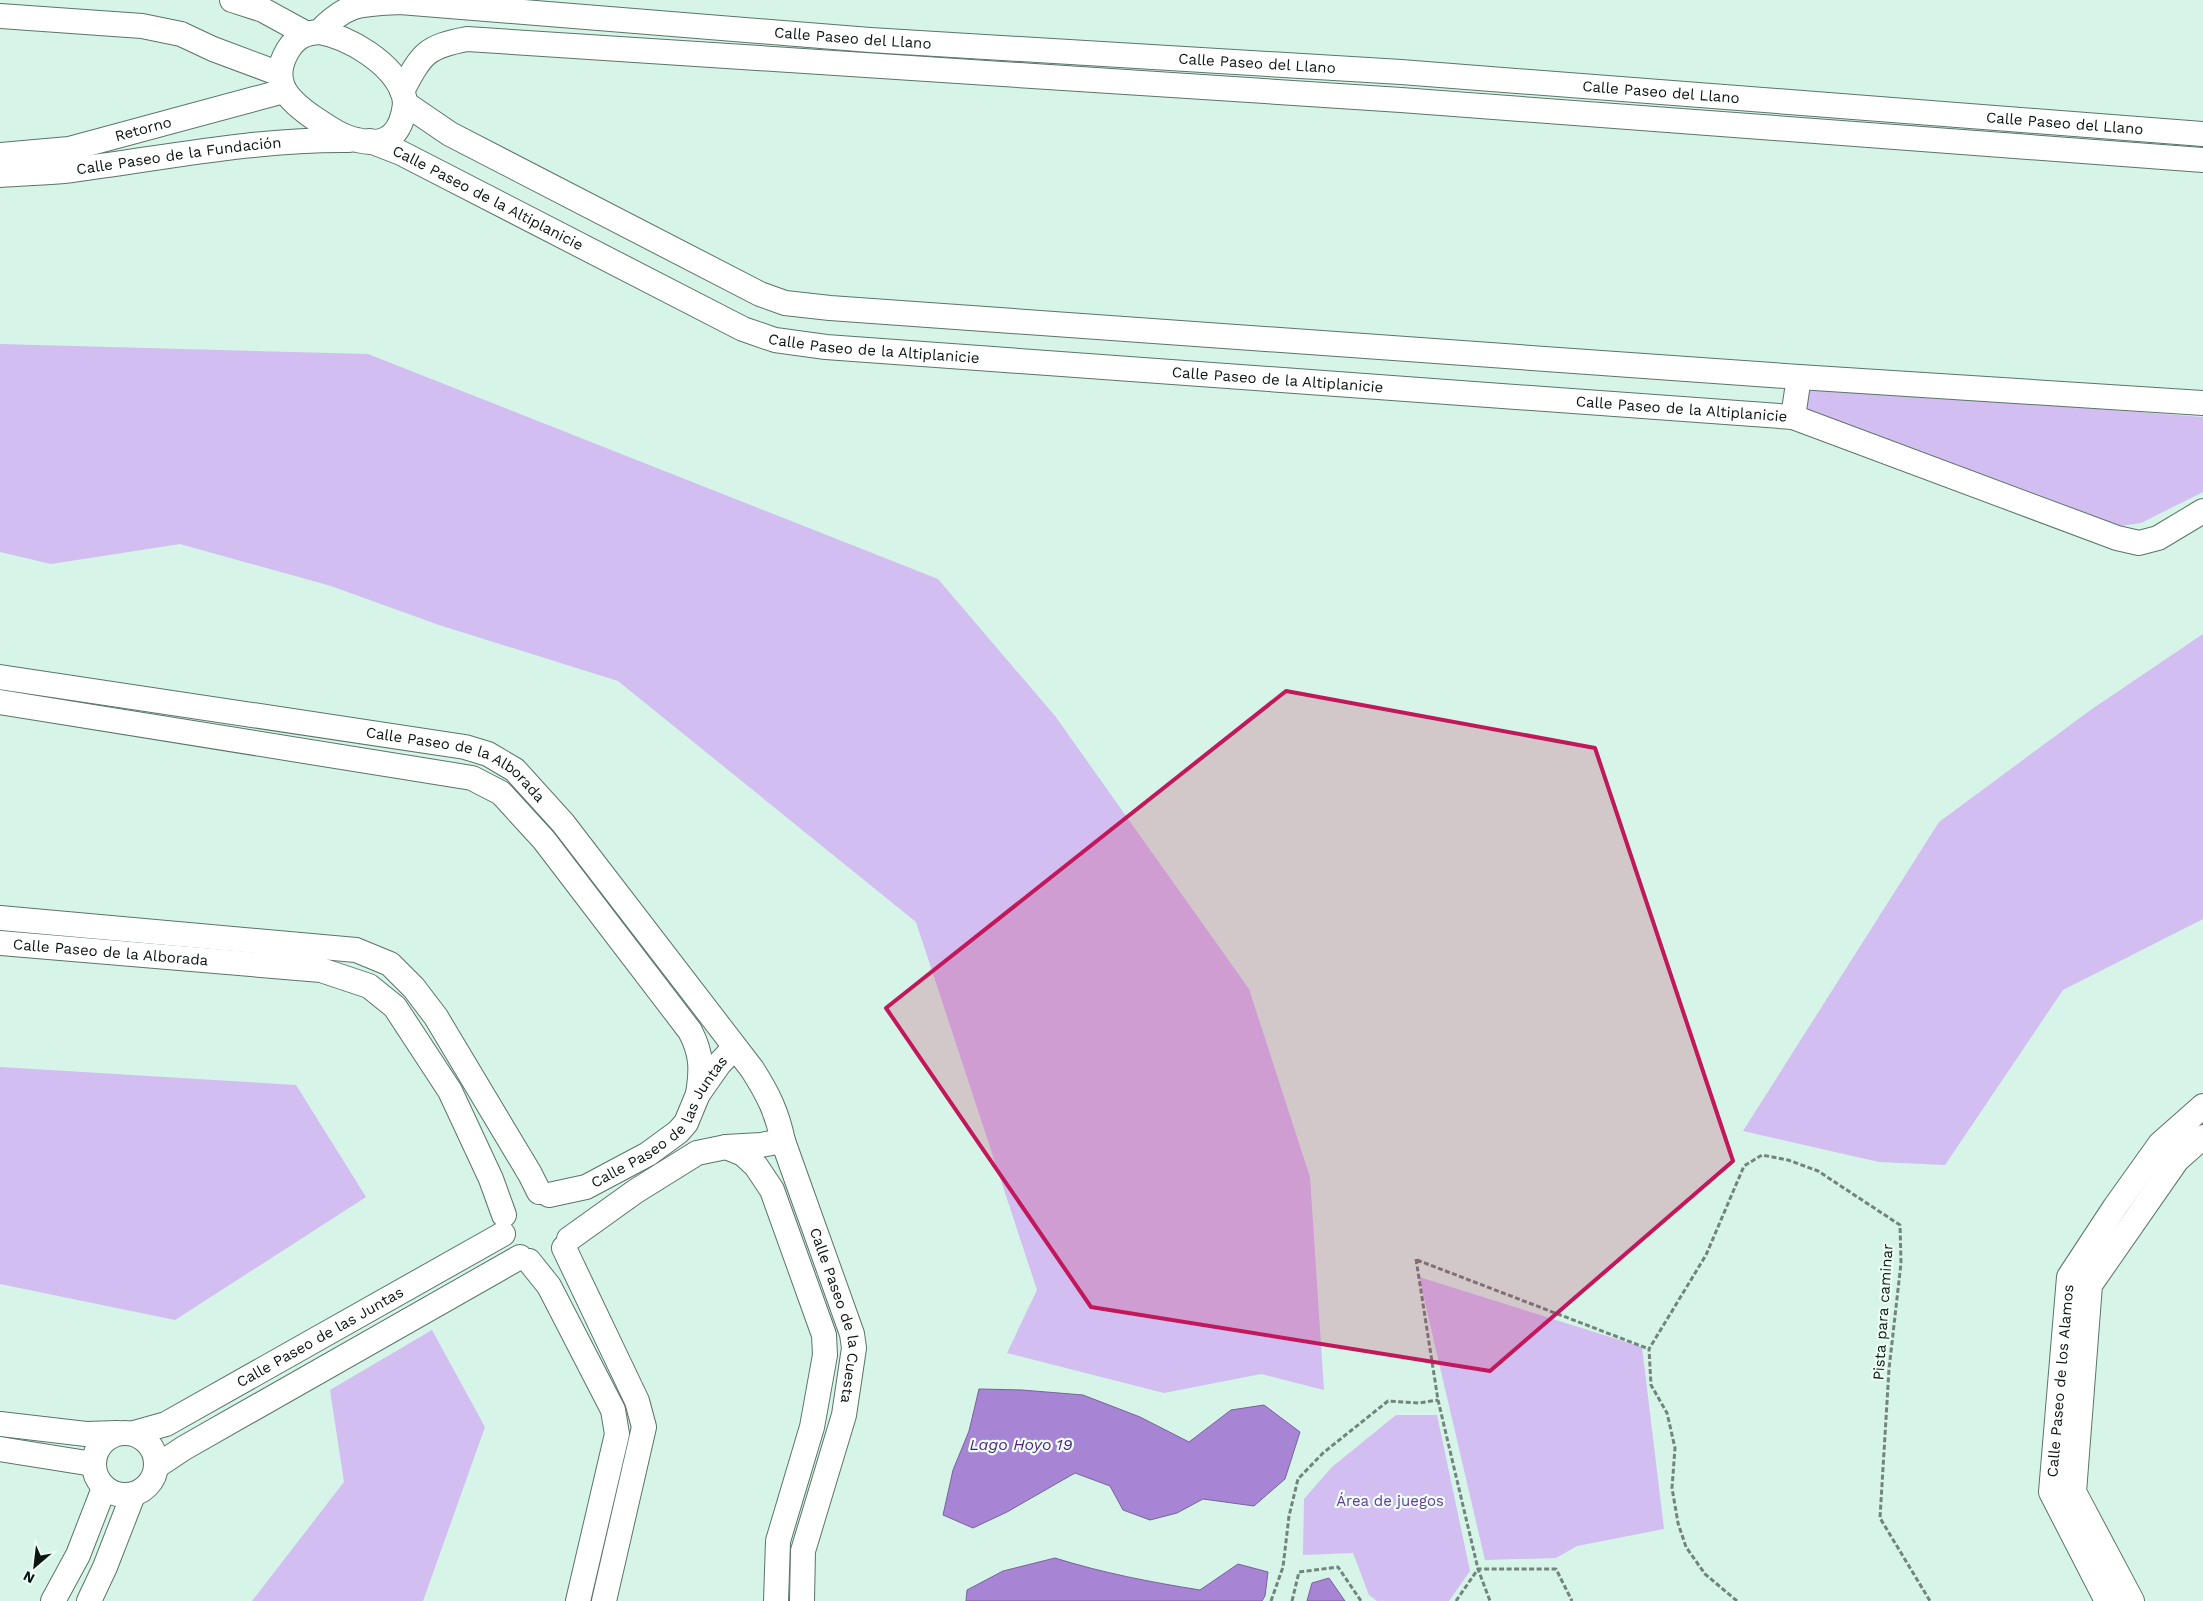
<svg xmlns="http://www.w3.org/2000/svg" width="2203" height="1601" font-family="'Work Sans',sans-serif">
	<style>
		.green { fill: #d2bef0 }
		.water { fill: #a784d4; stroke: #78639a }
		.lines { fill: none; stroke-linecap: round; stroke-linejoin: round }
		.minor-casing { stroke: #5a7469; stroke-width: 26 }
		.path { stroke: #71857c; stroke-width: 3; stroke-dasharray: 5 2.5; stroke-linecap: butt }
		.minor { stroke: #fff; stroke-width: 24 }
		.marked { fill: #c2185b; fill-opacity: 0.2; stroke: #c2185b; stroke-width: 4; stroke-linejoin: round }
		.labels { text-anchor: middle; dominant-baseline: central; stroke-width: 4.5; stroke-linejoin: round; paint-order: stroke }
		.street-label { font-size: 15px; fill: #0b1511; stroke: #ecfef6 }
		.park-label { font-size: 15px; fill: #683a98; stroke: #ecfef6 }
		.water-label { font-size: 16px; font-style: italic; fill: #501f7d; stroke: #ecfef6 }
	</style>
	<rect width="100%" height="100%" fill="#d6f4e7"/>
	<path class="green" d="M0,344L368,354L938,579L1055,716L1249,989L1310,1177L1324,1390L1261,1374L1164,1393L1007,1353L1037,1290L916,922L618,681L439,625L331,586L180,544L51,564L0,552Z
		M1804,386L2203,417V492L2141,523L2120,526L1801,412Z
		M2203,634V919L2063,990L1945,1165L1879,1162L1743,1131L1939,822L2092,709Z
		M0,1067L296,1085L366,1197L175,1320L0,1284Z
		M1419,1277L1642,1347L1664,1529L1577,1546L1556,1558L1485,1560Z
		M432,1330L485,1427L423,1601H252L344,1482L330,1390Z
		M1396,1415H1437L1470,1571L1449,1601H1377L1369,1595L1353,1553L1303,1555L1304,1499L1332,1467Z"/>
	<path class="water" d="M979,1389L1022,1390L1083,1395L1140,1417L1189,1442L1231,1410L1264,1405L1300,1432L1285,1479L1254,1506L1203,1499L1177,1513L1150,1520L1123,1510L1110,1486L1075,1473L1007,1512L973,1528L943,1515L953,1470L969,1431Z
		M1055,1558C1103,1573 1150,1582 1200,1590L1238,1564L1268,1572L1265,1596L1262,1601H966L967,1590L1003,1571Z
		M1329,1578L1345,1601H1307L1312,1583Z"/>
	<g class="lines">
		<g class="minor-casing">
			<g id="minor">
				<path d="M232,0L263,10L305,33"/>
				<path d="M0,16L142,26L181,34L213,49L280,74"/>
				<path id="s1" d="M319,32C348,2 361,4 400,2L870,40L1401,72L2203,134"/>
				<path d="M319,32C349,37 392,63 403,93C406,101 405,106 403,115C397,139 381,146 357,140C342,137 329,128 317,120C290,102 268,83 288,50C296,37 305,33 319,32Z"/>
				<path d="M402,91C422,54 425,47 467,39L1401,100L2203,160"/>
				<path d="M406,104L450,134L760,294L785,303L830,308L1799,377L2203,403"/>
				<path id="s2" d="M370,141L401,153L743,329L775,340L826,347L1793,417L2117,538L2139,543L2158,538L2203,511"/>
				<path id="s3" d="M0,155L69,149L284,91"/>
				<path id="s4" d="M0,175C24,173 48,173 72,170C165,158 255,139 349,140"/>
				<path d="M1793,417L1799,377"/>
				<path id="s5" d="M0,677L465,747L488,754L515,770L563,823L752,1069C768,1094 777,1112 783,1141L852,1334L854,1348L844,1415L803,1551L802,1601"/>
				<path d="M0,702L472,778L501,793L544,840L690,1031C702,1054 702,1069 698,1094"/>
				<path d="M0,918L356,950L390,964L414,988L436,1017L530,1174L539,1192"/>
				<path id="s6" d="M0,943L321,970L369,986L395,1007L450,1091L491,1179L504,1215"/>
				<path d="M726,1147L743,1154L756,1166L772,1190L824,1335L825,1355L812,1427L778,1541L776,1601"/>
				<path id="s7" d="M549,1195L586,1187L648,1154L678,1132L686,1123L698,1094L719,1064L734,1048"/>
				<path d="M569,1239L636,1191L697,1153L726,1147L761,1145L783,1141"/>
				<path d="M564,1248L637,1401L644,1427L604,1601"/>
				<path d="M529,1261L549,1286L613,1410L617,1434L578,1601"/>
				<path d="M0,1424L86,1434L117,1433"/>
				<circle cx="125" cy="1464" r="31"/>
				<path id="s8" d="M134,1433L166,1424L503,1234"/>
				<path d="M0,1449L93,1464"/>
				<path d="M157,1466L184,1448L520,1257"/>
				<path d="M53,1601L78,1555L104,1488"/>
				<path d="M89,1601L105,1567L133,1495"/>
				<path id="s9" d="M2107,1601L2051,1492L2069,1277L2115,1207L2160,1144L2203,1106"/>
				<path d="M2132,1601L2074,1492L2090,1285L2177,1160L2203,1137"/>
			</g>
		</g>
		<path class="path" d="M1416,1259L1438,1400L1478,1569H1556L1572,1601
			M1417,1260L1649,1349
			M1271,1601L1283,1567L1289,1516L1298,1479L1323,1453L1388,1401L1419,1403L1438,1400
			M1292,1601L1299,1572L1338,1567L1361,1601
			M1456,1601L1478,1569L1490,1601
			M1737,1601L1705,1574L1686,1547L1678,1523L1672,1488L1675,1448L1667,1413L1651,1385L1649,1349L1706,1255L1744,1166L1762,1155L1788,1160L1818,1171L1900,1225L1901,1263L1889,1369L1880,1518L1930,1601"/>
		<use href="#minor" class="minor"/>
	</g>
	<path class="marked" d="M1286,691L1595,748L1733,1161L1490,1371L1091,1307L886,1008Z"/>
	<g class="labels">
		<g class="street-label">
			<text stroke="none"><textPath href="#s1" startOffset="544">Calle Paseo del Llano</textPath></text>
			<text stroke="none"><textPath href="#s1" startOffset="949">Calle Paseo del Llano</textPath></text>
			<text stroke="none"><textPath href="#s1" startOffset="1354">Calle Paseo del Llano</textPath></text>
			<text stroke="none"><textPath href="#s1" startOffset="1759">Calle Paseo del Llano</textPath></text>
			<text stroke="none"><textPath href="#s3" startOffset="146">Retorno</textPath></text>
			<text stroke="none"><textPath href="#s4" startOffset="180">Calle Paseo de la Fundación</textPath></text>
			<text stroke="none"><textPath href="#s2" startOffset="131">Calle Paseo de la Altiplanicie</textPath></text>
			<text stroke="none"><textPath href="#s2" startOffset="551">Calle Paseo de la Altiplanicie</textPath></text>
			<text stroke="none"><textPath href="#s2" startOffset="956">Calle Paseo de la Altiplanicie</textPath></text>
			<text stroke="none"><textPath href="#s2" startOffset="1361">Calle Paseo de la Altiplanicie</textPath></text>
			<text stroke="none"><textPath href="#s5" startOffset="468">Calle Paseo de la Alborada</textPath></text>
			<text stroke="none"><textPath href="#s6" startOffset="111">Calle Paseo de la Alborada</textPath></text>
			<text stroke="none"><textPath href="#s7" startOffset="139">Calle Paseo de las Juntas</textPath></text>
			<text transform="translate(1883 1312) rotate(-86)">Pista para caminar</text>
			<text stroke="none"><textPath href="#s5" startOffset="1170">Calle Paseo de la Cuesta</textPath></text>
			<text stroke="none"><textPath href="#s8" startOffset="210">Calle Paseo de las Juntas</textPath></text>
			<text stroke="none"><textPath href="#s9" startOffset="234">Calle Paseo de los Alamos</textPath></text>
		</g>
		<g class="park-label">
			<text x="1390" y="1501">Área de juegos</text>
		</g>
		<g class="water-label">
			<text x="1021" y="1444">Lago Hoyo 19</text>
		</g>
	</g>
	<g transform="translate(35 1566) rotate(208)" stroke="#ecfef6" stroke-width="4" paint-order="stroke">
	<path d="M0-4L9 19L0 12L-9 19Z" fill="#0b1511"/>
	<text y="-8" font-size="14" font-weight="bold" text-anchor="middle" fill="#0b1511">N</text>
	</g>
</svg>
